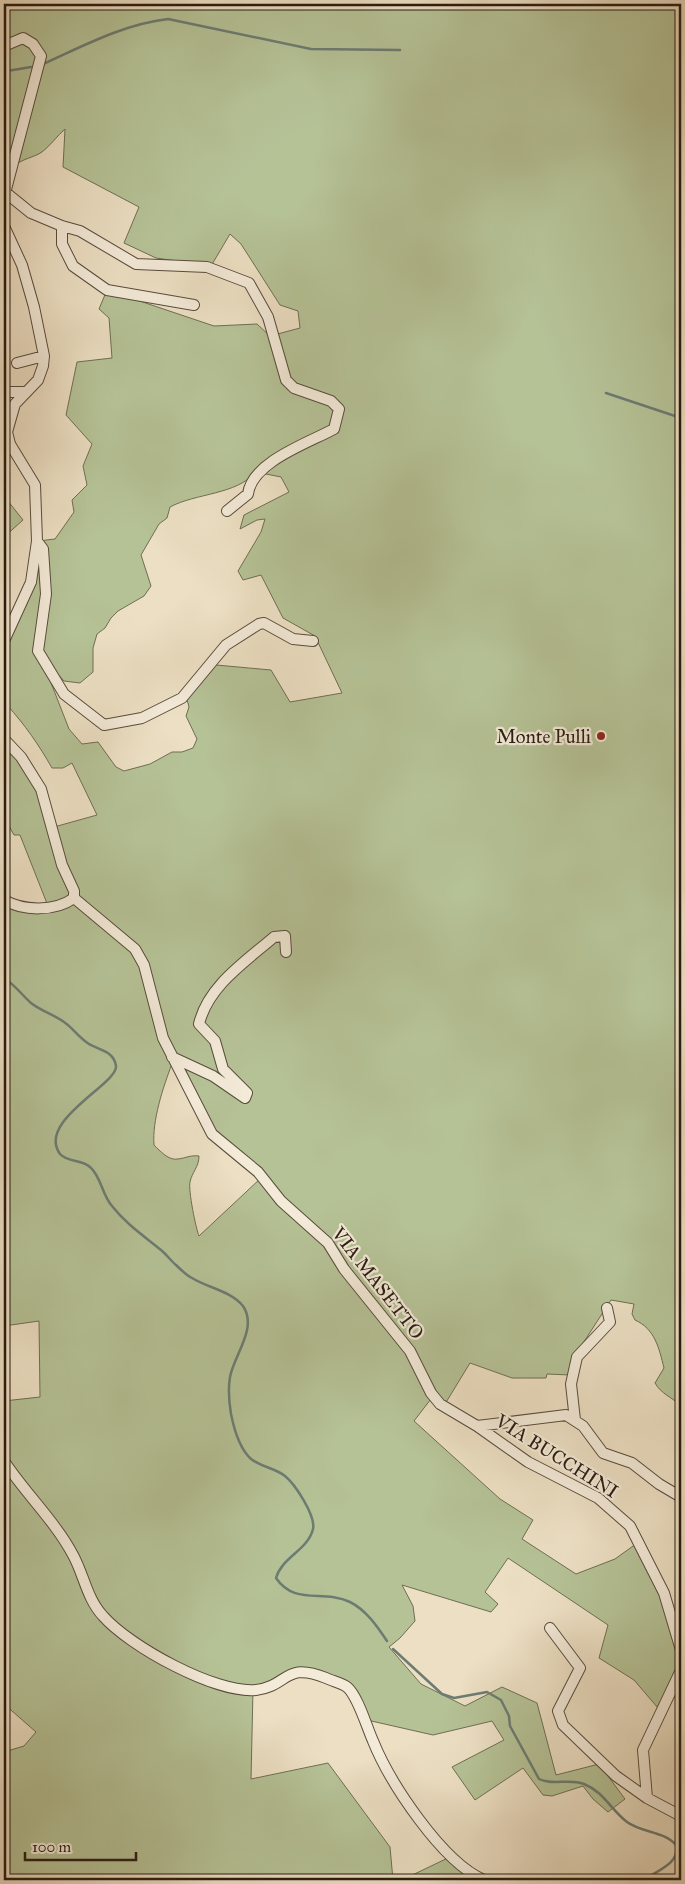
<svg xmlns="http://www.w3.org/2000/svg" width="685" height="1884" font-family="'IM FELL Great Primer',serif">
	<style>
		.green { fill: #b5c296; stroke: #6e6e53; fill-rule: evenodd }
		.lines { fill: none; stroke-linecap: round; stroke-linejoin: round }
		.stream { stroke: #6c7c73; stroke-width: 2.5 }
		.minor-casing { stroke: #594c3d; stroke-width: 12 }
		.minor { stroke: #f3ead8; stroke-width: 10 }
		.poi-dot { fill: #8f2418; stroke: #f3ead8; stroke-width: 2 }
		.labels { text-anchor: middle; dominant-baseline: central; stroke-width: 4.5; stroke-linejoin: round; paint-order: stroke }
		.poi-label { font-size: 19px; fill: #281b10; stroke: #f3ead8; text-anchor: end }
		.street-label { font-size: 19px; fill: #281b10; stroke: #f3ead8 }
	</style>
	<rect width="100%" height="100%" fill="#ecdfc3"/>
	<filter id="stains"><feTurbulence type="fractalNoise" baseFrequency=".004" numOctaves="4"/><feColorMatrix values="0 0 0 0 .2 0 0 0 0 .09 0 0 0 0 .02 0 0 0 .5 -.17"/></filter>
	<radialGradient id="worn" r=".72"><stop offset=".6" stop-color="#630" stop-opacity="0"/><stop offset="1" stop-color="#630" stop-opacity=".3"/></radialGradient>
	<path class="green" d="M4,4H681V1406C672,1397 661,1394 655,1383L664,1368C659,1348 655,1329 635,1320L632,1314L634,1304L611,1300L576,1354L570,1375L547,1374L546,1378H512L470,1363L445,1404L434,1395L414,1421L500,1499L533,1520L522,1539L576,1574L615,1559L640,1541L674,1617L680,1618L681,1621V1674L658,1708L634,1680L599,1658L608,1625L508,1558L485,1592L498,1604L491,1612L402,1585L413,1606L415,1621L400,1638L389,1647L421,1684L465,1706L502,1687L537,1703L556,1775L599,1764L625,1799L608,1812L593,1799L583,1786L552,1796L543,1795L523,1768L475,1800L452,1767L504,1740L492,1721L433,1735L367,1720L345,1686L301,1669L253,1689L251,1779L328,1763L390,1847L393,1880H4V1752L24,1746L36,1732L4,1704V1401L40,1397L39,1321L4,1326V899L48,906L20,835H14L4,817V739L25,760L54,827L97,815L72,763L63,768H52C39,745 25,725 7,705L4,708V638L25,596L38,541L55,539L74,512L72,500L87,485L83,466L92,444L66,415L77,362L112,358L109,318L99,309L107,290L214,326L257,324L270,336L300,328L298,311L280,305L241,244L230,234L211,266L156,258L124,243L139,207L63,167L65,129C57,136 50,146 42,152C32,159 15,159 10,173C5,187 8,205 4,219ZM256,472L281,477L289,492L244,515L240,529L257,520L265,519L261,532L238,571L243,580L261,575L283,618L315,636L342,693L290,702L271,670L216,665L185,692L189,707L186,716L197,739L193,748L182,752H172L150,764L124,771L116,767L98,742L82,744L69,729L46,670H54L64,681L80,683L93,672V648L97,634L105,628L111,618L118,611L144,596L151,586L141,555L159,524L167,518L170,507C196,493 236,495 256,472ZM172,1064L213,1134L261,1178L199,1236C196,1229 188,1190 190,1182C192,1172 199,1167 199,1156C190,1155 186,1158 178,1159C169,1161 160,1151 154,1145C152,1121 163,1087 172,1064Z
		M4,496L23,520L4,537Z
		M452,1856L486,1880H402Z"/>
	<g class="lines">
		<path class="stream" d="M43,64C83,46 124,24 168,19L311,49L400,50
			M7,71L31,67
			M4,86L9,66L6,48
			M606,393L681,418
			M4,978C15,985 22,995 31,1003C41,1011 53,1014 64,1022C73,1028 79,1038 89,1044C99,1050 114,1051 116,1066C118,1084 36,1121 60,1154C68,1163 82,1159 90,1167C101,1176 102,1195 112,1206C126,1224 144,1236 161,1250C167,1255 171,1261 176,1265C181,1270 186,1275 192,1278C208,1288 231,1291 243,1306C258,1328 234,1355 230,1377C228,1389 229,1402 231,1414C234,1429 240,1449 251,1459C261,1467 275,1468 285,1476C295,1484 316,1516 313,1529C308,1550 282,1557 276,1578C295,1606 323,1589 350,1602C366,1610 377,1626 387,1641
			M393,1649L442,1694L454,1698L487,1692L501,1700L509,1716L510,1726L539,1779C553,1786 569,1778 584,1784C604,1792 611,1810 627,1822C642,1833 664,1831 676,1845C681,1863 656,1871 644,1880"/>
		<g class="minor-casing">
			<path id="minor" d="M4,46L23,38L33,44L41,56L4,197
				M5,192L31,213L62,226L80,231L136,264L207,267L249,283L268,317L286,380L294,388L331,401L339,409L334,429C308,443 252,462 248,494L227,511
				M4,226L22,265L34,307L44,356L43,366L38,380L15,404L7,432L10,444L35,485L37,541L31,582L4,641
				M62,226V244L73,266L107,290L194,305
				M17,363L44,356
				M4,392H24
				M37,541L43,549L46,594L38,651L64,694L104,725L142,718L182,698L226,645L259,624L264,623L293,639L313,641
				M4,739L21,757L41,789L62,865L74,891V898
				M74,898L135,949L144,965L163,1038L212,1134L258,1172L281,1201L328,1243L344,1269L410,1351L431,1393L440,1404L477,1426L566,1415L583,1426L603,1453L632,1463L659,1484L681,1497
				M4,900C23,911 55,912 74,898
				M172,1057L213,1076L245,1098L247,1093L223,1069L215,1041L199,1024C208,986 245,962 274,937L285,936L286,952
				M575,1420L571,1384L577,1357L610,1322L607,1308
				M477,1426L528,1462L598,1498L630,1526L664,1593L681,1650
				M4,1461C25,1493 55,1521 73,1555C84,1575 87,1599 103,1616C129,1646 216,1694 256,1690C289,1686 284,1661 326,1678C332,1681 342,1683 347,1687C358,1696 367,1728 373,1741C390,1783 442,1862 484,1880
				M550,1628L580,1668L558,1711L563,1725L616,1776L647,1798L681,1816
				M647,1798L643,1750L681,1670"/>
		</g>
		<use href="#minor" class="minor"/>
	</g>
	<circle class="poi-dot" cx="601" cy="736" r="5"/>
	<g class="labels">
		<g class="poi-label">
			<text x="591" y="736">Monte Pulli</text>
		</g>
		<g class="street-label">
			<text transform="translate(378 1283) rotate(52)">VIA MASETTO</text>
			<text transform="translate(557 1456) rotate(32)">VIA BUCCHINI</text>
		</g>
	</g>
	<rect width="685" height="1884" fill="none" stroke="#ecdfc3" stroke-width="20"/>
	<rect x="5" y="5" width="675" height="1874" fill="none" stroke="#281b10" stroke-width="2.5"/>
	<rect x="10" y="10" width="665" height="1864" fill="none" stroke="#281b10"/>
	<path d="M25 1852v8h111v-8" fill="none" stroke="#281b10" stroke-width="2.5"/>
	<text x="32" y="1852" font-size="15" fill="#281b10" stroke="#f3ead8" stroke-width="4" paint-order="stroke">100 m</text>
	<rect width="100%" height="100%" filter="url(#stains)"/>
	<rect width="100%" height="100%" fill="url(#worn)"/>
</svg>
